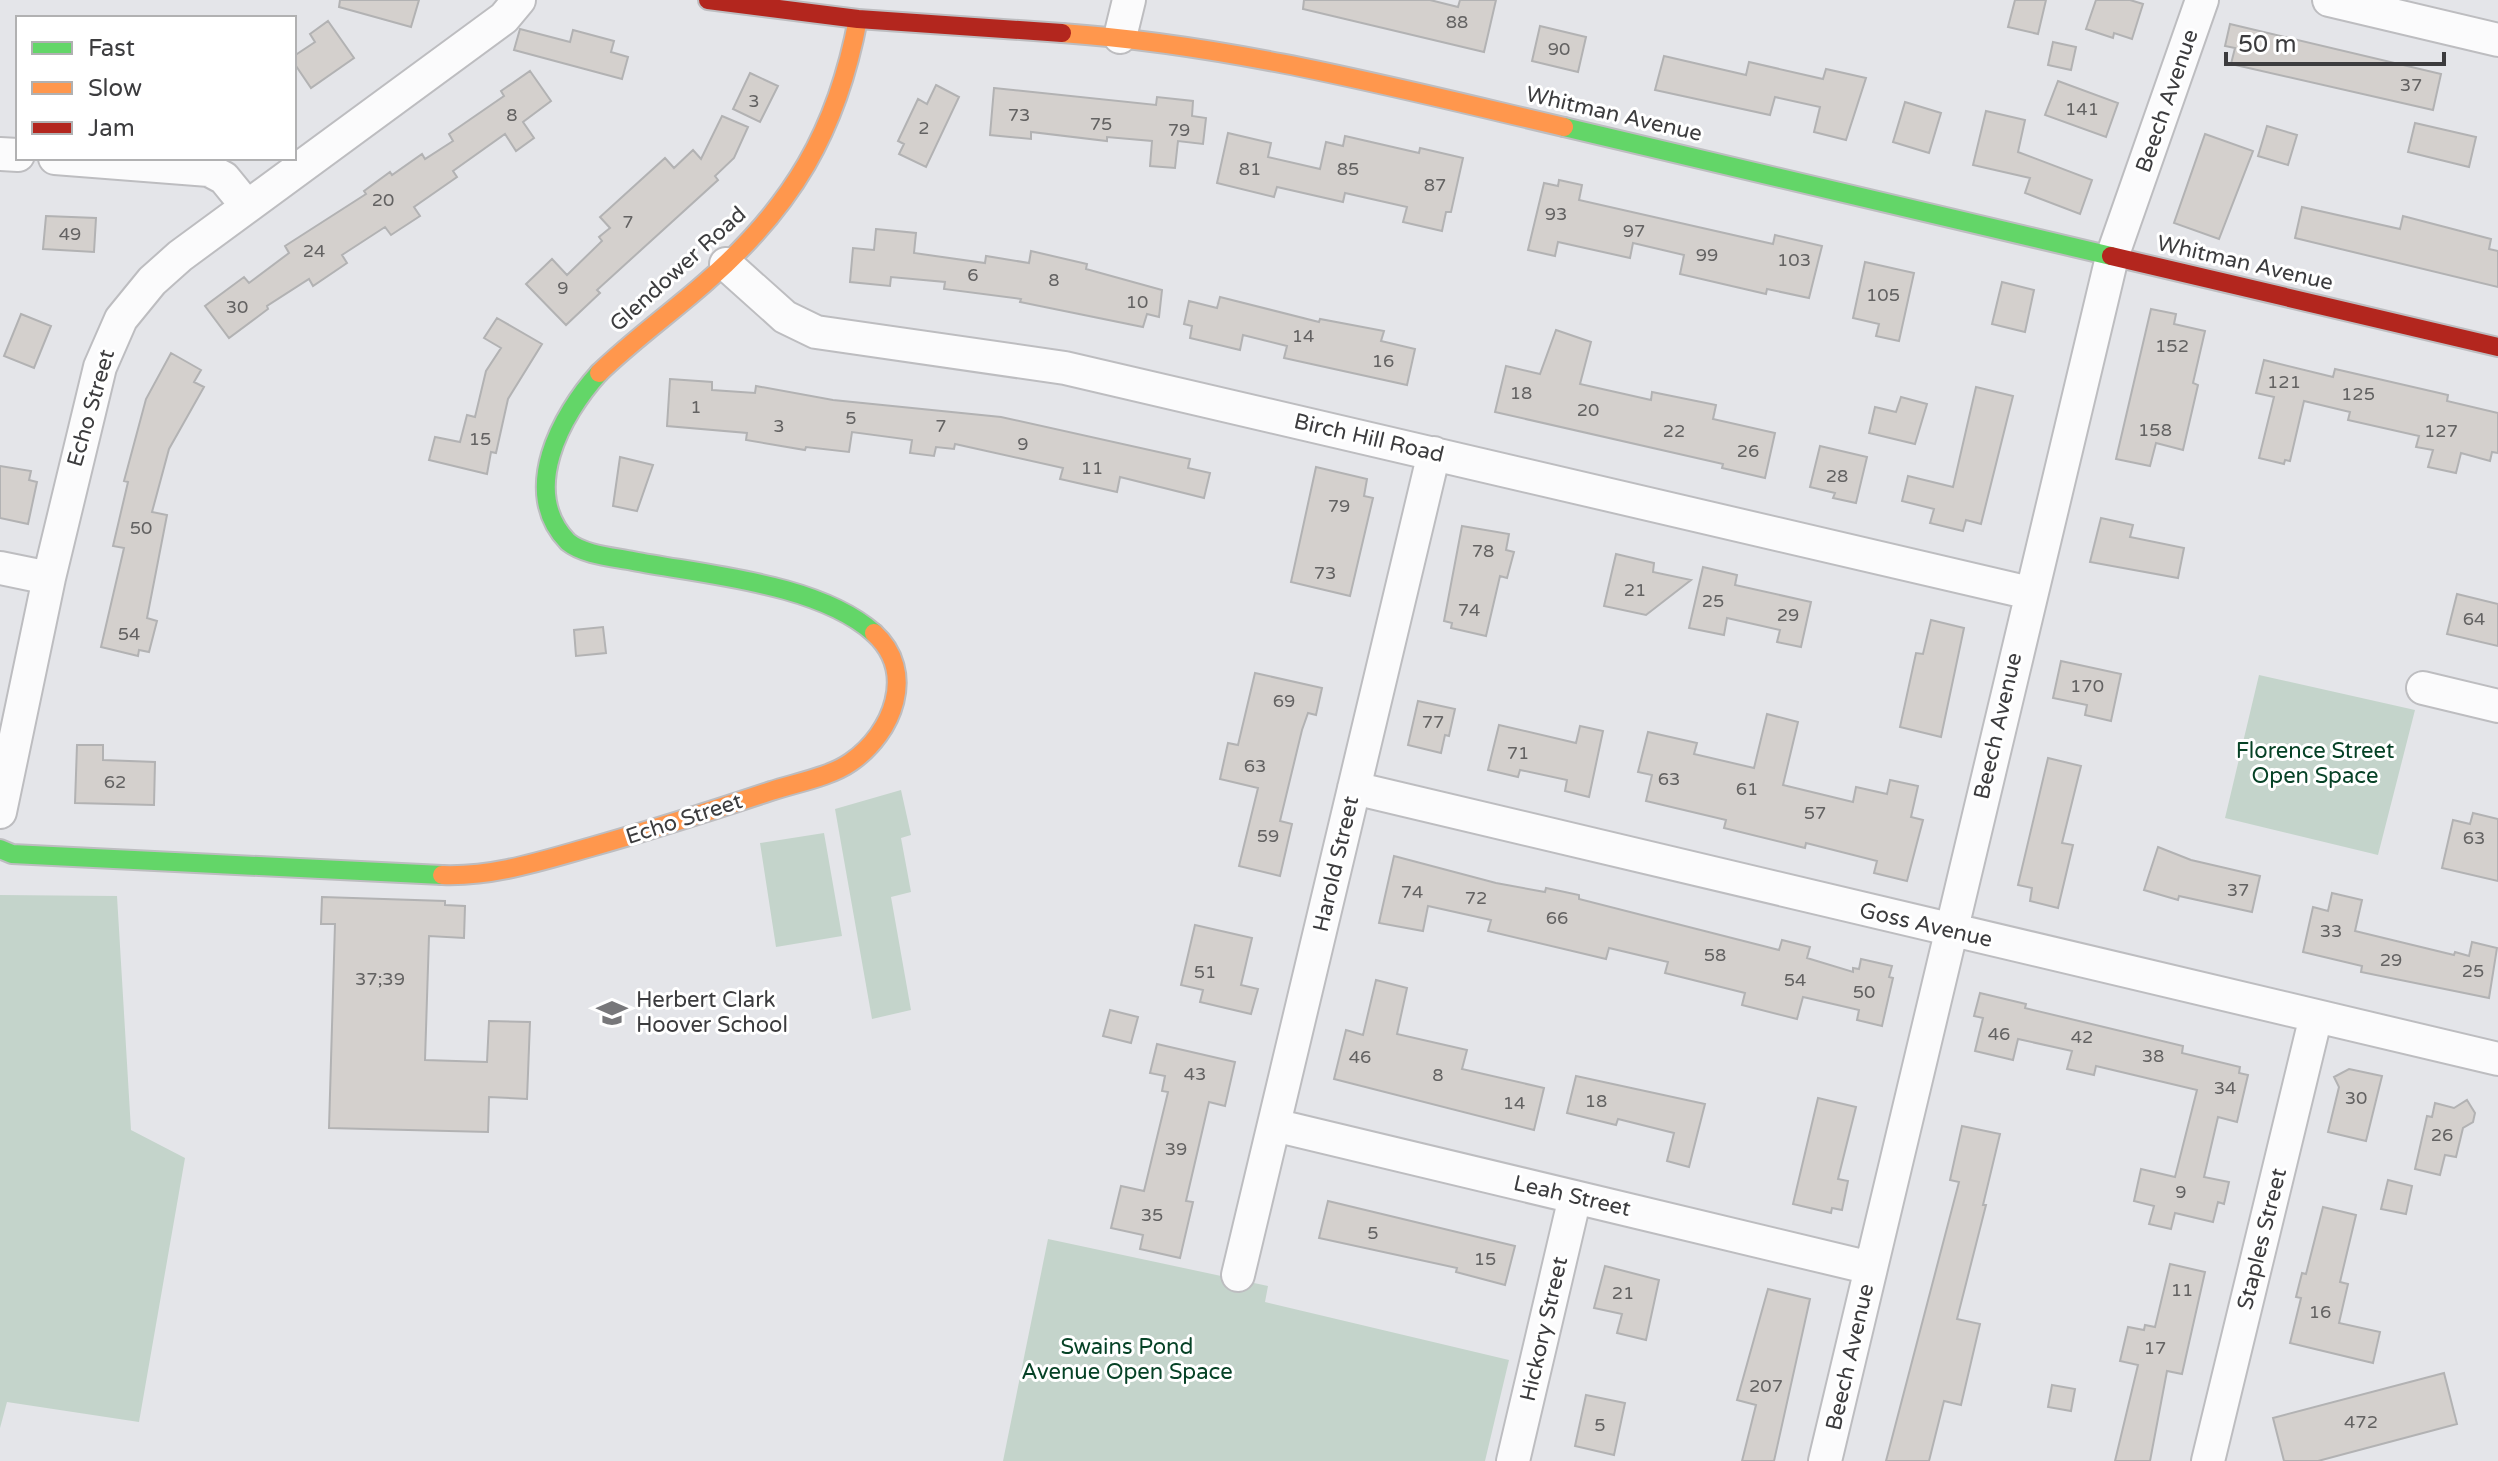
<svg xmlns="http://www.w3.org/2000/svg" width="2498" height="1461" font-family="'Varela Round',sans-serif">
	<style>
		.green { fill: #c4d4cb }
		.building { fill: #d4d0cd; stroke: #b2b2b3; stroke-width: 2 }
		.lines { fill: none; stroke-linecap: round; stroke-linejoin: round }
		.street-casing { stroke: #bdbdc0; stroke-width: 36 }
		.fast-casing { stroke: #bdbdc0; stroke-width: 22 }
		.slow-casing { stroke: #bdbdc0; stroke-width: 22 }
		.jam-casing { stroke: #bdbdc0; stroke-width: 22 }
		.street { stroke: #fbfbfc; stroke-width: 32 }
		.fast { stroke: #63d668; stroke-width: 18 }
		.slow { stroke: #ff974d; stroke-width: 18 }
		.jam { stroke: #b3261e; stroke-width: 18 }
		.labels { text-anchor: middle; dominant-baseline: central; stroke-width: 6; stroke-linejoin: round; paint-order: stroke }
		.number-label { font-size: 18px; fill: #636262 }
		.street-label { font-size: 22px; fill: #3c3c3e; stroke: #fff }
		.park-label { font-size: 22px; fill: #064226; stroke: #fff }
		.poi-label { font-size: 22px; fill: #3c3c3e; stroke: #fff; text-anchor: start }
	</style>
	<rect width="100%" height="100%" fill="#e4e5e9"/>
	<path class="green" d="M2259,675L2415,710L2378,855L2225,818Z
		M901,790L911,835L901,838L911,892L891,897L911,1010L872,1019L835,809Z
		M824,833L842,936L776,947L760,843Z
		M0,895L117,896L131,1130L185,1158L139,1422L7,1402L0,1428Z
		M1048,1239L1268,1286L1265,1302L1509,1360L1485,1461H1003Z"/>
	<path class="building" d="M340,0H419L411,27L339,7Z
		M1304,0H1430L1458,7L1460,0H1496L1484,52L1303,9Z
		M2015,0H2046L2038,34L2008,27Z
		M2096,0H2130L2143,4L2132,39L2114,33L2113,38L2086,29Z
		M328,21L354,58L311,88L294,63V56L315,42L310,34Z
		M2230,24L2441,74L2433,110L2231,64L2235,48L2225,46Z
		M1540,26L1586,37L1578,72L1532,61Z
		M520,29L570,42L573,30L614,41L611,52L628,57L622,79L514,50Z
		M2053,42L2076,47L2071,70L2048,65Z
		M1664,56L1746,75L1749,62L1823,79L1826,69L1866,78L1846,140L1814,132L1820,107L1775,97L1770,115L1655,90Z
		M530,71L551,101L523,122L534,138L516,151L505,134L453,171L457,177L414,207L420,216L391,235L385,227L342,255L347,263L313,286L309,279L267,306L268,309L229,338L205,306L244,277L249,283L289,253L285,246L366,194L364,191L390,172L392,175L422,154L425,159L453,141L449,134L504,96L501,91Z
		M750,73L778,86L760,122L733,109Z
		M2058,81L2118,103L2106,137L2045,115Z
		M936,85L959,97L926,167L899,154L904,144L898,141L918,99L927,104Z
		M994,88L1156,105L1157,97L1193,101L1192,116L1206,118L1203,144L1178,141L1175,168L1150,166L1152,141L1107,137V141L1031,132V139L990,135Z
		M1905,102L1941,113L1929,153L1893,142Z
		M1986,111L2025,120L2018,152L2092,180L2080,214L2025,193L2030,178L1973,165Z
		M722,116L748,127L734,158L715,176L718,180L597,290L600,293L566,325L526,284L552,259L567,275L602,241L599,237L610,228L600,217L665,158L674,168L693,150L701,159Z
		M2415,123L2476,137L2469,167L2408,152Z
		M2267,126L2297,135L2288,165L2258,156Z
		M1228,133L1271,143L1268,157L1320,169L1326,142L1343,146L1345,136L1419,153L1420,148L1463,158L1451,212H1446L1442,231L1403,222L1407,207L1345,193L1343,202L1277,187L1274,197L1217,183Z
		M2205,134L2253,151L2219,239L2174,223Z
		M1559,180L1582,185L1579,200L1773,244L1775,235L1822,246L1809,298L1767,289L1766,294L1680,274L1684,255L1633,243L1630,258L1558,242L1555,256L1528,250L1544,183L1558,186Z
		M2302,207L2400,229L2403,216L2491,239L2489,249L2498,251V287L2295,238Z
		M46,216L96,218L94,252L43,249Z
		M876,229L916,233L914,253L985,263L986,256L1029,263L1031,251L1087,264L1086,269L1162,290L1159,317L1147,314L1143,327L1020,302L1021,299L944,289L945,282L891,277L890,286L850,282L853,248L874,250Z
		M1865,262L1914,273L1899,341L1876,336L1879,324L1853,318Z
		M2002,282L2034,290L2025,332L1992,324Z
		M1220,297L1319,322L1320,319L1384,331L1381,341L1415,349L1407,385L1284,358L1287,346L1243,335L1240,350L1190,338L1192,326L1184,324L1189,301L1217,308Z
		M2151,309L2176,314L2174,324L2205,331L2193,383L2198,385L2183,450L2156,443L2150,466L2116,459Z
		M21,314L51,326L34,368L4,356Z
		M497,318L542,344L508,399L496,453L491,452L487,474L429,460L435,437L460,442L467,415L475,417L486,371L501,348L484,338Z
		M1556,330L1591,342L1580,384L1651,400L1652,392L1716,405L1713,419L1775,433L1765,478L1722,468L1723,464L1495,412L1506,366L1540,374Z
		M171,353L201,370L194,382L204,387L169,449L152,512L167,515L147,618L157,621L149,652L139,650L138,656L101,647L124,548L113,546L128,482L124,481L146,399Z
		M2264,360L2333,377L2335,369L2448,395L2447,401L2498,413V453L2492,452L2490,461L2461,453L2456,473L2428,467L2433,450L2416,447L2419,436L2348,420L2350,412L2304,401L2290,461L2285,460L2284,464L2259,458L2274,397L2256,393Z
		M670,379L712,382V390L755,393L756,386L833,400L1001,417L1190,459L1188,468L1210,473L1204,498L1120,477L1117,492L1060,479L1063,468L955,444L954,449L936,447L934,456L910,453L912,440L852,432L849,452L806,447L805,450L746,440L747,433L667,426Z
		M1976,387L2013,396L1981,524L1966,520L1963,531L1930,523L1934,509L1902,501L1908,476L1953,487Z
		M1901,397L1927,404L1915,444L1869,433L1875,407L1896,412Z
		M1820,446L1867,457L1856,503L1833,498L1835,493L1810,487Z
		M620,457L653,465L637,511L613,506Z
		M0,466L31,471L29,480L37,482L28,524L0,518Z
		M1316,467L1367,479L1364,496L1373,498L1350,596L1291,582Z
		M2101,518L2133,525L2130,537L2184,548L2178,578L2090,562Z
		M1462,526L1509,534L1506,550L1514,552L1507,578L1500,576L1486,636L1451,628L1452,623L1444,621Z
		M1616,554L1654,563L1653,572L1691,580L1646,615L1604,606Z
		M1703,567L1737,575L1735,585L1811,602L1801,647L1777,642L1780,630L1727,618L1724,635L1689,628Z
		M2457,594L2498,604V646L2447,634Z
		M1931,620L1964,628L1941,737L1900,727L1916,653L1923,654Z
		M603,627L606,653L576,656L574,630Z
		M2061,661L2121,674L2111,721L2085,715L2087,705L2053,698Z
		M1255,673L1322,688L1316,715L1308,713L1302,730L1280,821L1292,824L1280,876L1239,866L1258,788L1220,779L1228,743L1238,745Z
		M1418,701L1455,709L1449,736L1445,735L1441,753L1408,745Z
		M1767,714L1798,722L1783,785L1853,802L1856,787L1887,794L1890,780L1918,786L1911,817L1923,820L1907,881L1874,873L1877,861L1806,843L1805,848L1724,828L1726,820L1646,801L1652,775L1638,772L1648,732L1697,743L1694,754L1754,768Z
		M1499,725L1576,743L1580,726L1603,731L1589,797L1565,791L1567,780L1520,770L1518,777L1488,770Z
		M77,745H103V760L155,762L154,805L75,803Z
		M2048,758L2081,766L2062,843L2073,845L2058,908L2030,901L2032,888L2018,885Z
		M2473,813L2498,819V881L2442,868L2453,820L2470,824Z
		M2158,847L2191,860L2260,876L2252,912L2179,896L2178,900L2144,890Z
		M1394,856L1496,883L1545,892L1546,888L1579,895V899L1779,950L1782,940L1810,947L1807,958L1853,972V968L1859,969L1861,959L1892,966L1889,977L1893,978L1882,1026L1857,1020L1859,1010L1803,997L1797,1019L1742,1005L1745,993L1665,973L1668,962L1609,948L1606,959L1488,931L1491,920L1428,906L1423,931L1379,923Z
		M2332,893L2362,900L2355,931L2454,955L2455,952L2469,956L2472,942L2497,948L2489,998L2361,972L2362,966L2303,952L2313,907L2328,911Z
		M322,897L445,901V905L465,906L464,938L429,936L425,1060L487,1062L489,1021L530,1022L527,1099L489,1097L488,1132L329,1128L335,924H321Z
		M1195,925L1252,938L1241,985L1258,989L1251,1014L1200,1002L1203,990L1181,985Z
		M1376,980L1407,988L1397,1034L1467,1050L1462,1069L1544,1088L1534,1130L1334,1079L1346,1030L1363,1035Z
		M1980,993L2026,1004L2025,1008L2183,1046L2182,1053L2240,1067L2239,1073L2248,1075L2237,1122L2218,1117L2204,1177L2229,1182L2224,1204L2218,1202L2213,1222L2175,1213L2171,1229L2149,1224L2154,1206L2134,1201L2141,1169L2175,1177L2197,1090L2096,1066L2094,1075L2067,1069L2072,1051L2018,1039L2013,1060L1975,1051L1983,1018L1974,1016Z
		M1110,1010L1138,1017L1131,1043L1103,1036Z
		M1157,1044L1235,1062L1225,1106L1209,1102L1186,1201L1193,1202L1180,1258L1140,1249L1143,1235L1111,1228L1121,1186L1144,1191L1168,1092L1162,1091L1165,1076L1150,1073Z
		M2349,1069L2382,1076L2366,1141L2328,1132L2339,1087L2334,1077Z
		M1576,1076L1705,1104L1689,1167L1667,1161L1674,1133L1618,1119L1616,1125L1567,1113Z
		M1818,1098L1856,1107L1838,1179L1848,1181L1842,1210L1832,1208L1831,1213L1793,1204Z
		M2467,1100L2475,1113L2473,1122L2463,1128L2456,1157L2445,1155L2440,1175L2415,1169L2427,1116L2432,1117L2435,1103L2454,1108Z
		M1962,1126L2000,1134L1983,1205H1986L1957,1319L1980,1324L1961,1405L1944,1401L1929,1461H1886L1959,1182L1950,1180Z
		M2388,1180L2412,1186L2406,1214L2381,1209Z
		M1328,1201L1515,1246L1505,1285L1456,1272L1457,1268L1319,1238Z
		M2323,1207L2356,1215L2340,1282L2348,1284L2339,1323L2380,1332L2373,1363L2290,1343L2301,1298L2296,1297L2302,1273L2306,1274Z
		M2170,1264L2205,1272L2182,1374L2167,1371L2150,1461H2115L2138,1365L2120,1361L2128,1327L2144,1330L2145,1325L2155,1327Z
		M1605,1266L1659,1280L1646,1340L1617,1333L1622,1314L1594,1308Z
		M1768,1289L1810,1299L1774,1461H1742L1756,1405L1737,1400Z
		M2444,1373L2457,1424L2318,1461H2284L2273,1418Z
		M2052,1385L2075,1389L2071,1411L2048,1407Z
		M1586,1395L1625,1403L1614,1455L1575,1446Z"/>
	<g class="lines">
		<g class="street-casing">
			<path id="street" d="M2329,0L2498,40
				M1120,37L1129,0
				M0,154L18,155
				M55,158L209,170L224,178L246,205
				M726,264L785,317L816,332L1065,368L2030,593
				M0,568L49,578
				M2423,688L2498,706
				M1354,788L2498,1059
				M0,812L49,578L100,367L121,319L152,281L180,256L504,18L519,0
				M1274,1125L1871,1268
				M1238,1275L1434,453
				M1513,1461L1575,1197
				M1825,1461L2112,257L2202,0
				M2208,1461L2316,1016"/>
		</g>
		<g class="fast-casing">
			<path id="fast" d="M1564,127L2111,256
				M599,373C561,415 519,492 568,542C584,555 613,557 633,561C705,575 818,583 874,633
				M0,849L12,854L442,875"/>
		</g>
		<g class="slow-casing">
			<path id="slow" d="M1062,33C1233,45 1397,88 1564,127
				M599,373C633,340 671,313 706,282C792,207 837,131 858,19
				M442,875C494,877 541,861 591,847C651,830 711,811 771,791C795,783 830,777 851,762C893,733 917,672 874,633"/>
		</g>
		<g class="jam-casing">
			<path id="jam" d="M708,0L858,19L1062,33
				M2111,256L2498,347"/>
		</g>
		<use href="#street" class="street"/>
		<use href="#fast" class="fast"/>
		<use href="#slow" class="slow"/>
		<use href="#jam" class="jam"/>
	</g>
	<defs>
		<g id="school-bare" transform="scale(2.4)"><path d="M0-5L7-2L0 1L-7-2ZM-4 1L0 2.5L4 1V4Q0 6-4 4Z" fill="#77777a" stroke="#fff" stroke-width="2.5" paint-order="stroke"/></g>
	</defs>
	<g fill-rule="evenodd">
		<use href="#school-bare" x="612" y="1013"/>
	</g>
	<g class="labels">
		<g class="number-label">
			<text x="1457" y="22">88</text>
			<text x="1559" y="49">90</text>
			<text x="2411" y="85">37</text>
			<text x="754" y="101">3</text>
			<text x="2082" y="109">141</text>
			<text x="512" y="115">8</text>
			<text x="1019" y="115">73</text>
			<text x="1101" y="124">75</text>
			<text x="924" y="128">2</text>
			<text x="1179" y="130">79</text>
			<text x="1250" y="169">81</text>
			<text x="1348" y="169">85</text>
			<text x="1435" y="185">87</text>
			<text x="383" y="200">20</text>
			<text x="1556" y="214">93</text>
			<text x="628" y="222">7</text>
			<text x="1634" y="231">97</text>
			<text x="70" y="234">49</text>
			<text x="314" y="251">24</text>
			<text x="1707" y="255">99</text>
			<text x="1794" y="260">103</text>
			<text x="973" y="275">6</text>
			<text x="1054" y="280">8</text>
			<text x="563" y="288">9</text>
			<text x="1883" y="295">105</text>
			<text x="1137" y="302">10</text>
			<text x="237" y="307">30</text>
			<text x="1303" y="336">14</text>
			<text x="2172" y="346">152</text>
			<text x="1383" y="361">16</text>
			<text x="2284" y="382">121</text>
			<text x="1521" y="393">18</text>
			<text x="2358" y="394">125</text>
			<text x="696" y="407">1</text>
			<text x="1588" y="410">20</text>
			<text x="851" y="418">5</text>
			<text x="779" y="426">3</text>
			<text x="941" y="426">7</text>
			<text x="2155" y="430">158</text>
			<text x="1674" y="431">22</text>
			<text x="2441" y="431">127</text>
			<text x="480" y="439">15</text>
			<text x="1023" y="444">9</text>
			<text x="1748" y="451">26</text>
			<text x="1092" y="468">11</text>
			<text x="1837" y="476">28</text>
			<text x="1339" y="506">79</text>
			<text x="141" y="528">50</text>
			<text x="1483" y="551">78</text>
			<text x="1325" y="573">73</text>
			<text x="1635" y="590">21</text>
			<text x="1713" y="601">25</text>
			<text x="1469" y="610">74</text>
			<text x="1788" y="615">29</text>
			<text x="2474" y="619">64</text>
			<text x="129" y="634">54</text>
			<text x="2087" y="686">170</text>
			<text x="1284" y="701">69</text>
			<text x="1433" y="722">77</text>
			<text x="1518" y="753">71</text>
			<text x="1255" y="766">63</text>
			<text x="1669" y="779">63</text>
			<text x="115" y="782">62</text>
			<text x="1747" y="789">61</text>
			<text x="1815" y="813">57</text>
			<text x="1268" y="836">59</text>
			<text x="2474" y="838">63</text>
			<text x="2238" y="890">37</text>
			<text x="1412" y="892">74</text>
			<text x="1476" y="898">72</text>
			<text x="1557" y="918">66</text>
			<text x="2331" y="931">33</text>
			<text x="1715" y="955">58</text>
			<text x="2391" y="960">29</text>
			<text x="2473" y="971">25</text>
			<text x="1205" y="972">51</text>
			<text x="380" y="979">37;39</text>
			<text x="1795" y="980">54</text>
			<text x="1864" y="992">50</text>
			<text x="1999" y="1034">46</text>
			<text x="2082" y="1037">42</text>
			<text x="2153" y="1056">38</text>
			<text x="1360" y="1057">46</text>
			<text x="1195" y="1074">43</text>
			<text x="1438" y="1075">8</text>
			<text x="2225" y="1088">34</text>
			<text x="2356" y="1098">30</text>
			<text x="1596" y="1101">18</text>
			<text x="1514" y="1103">14</text>
			<text x="2442" y="1135">26</text>
			<text x="1176" y="1149">39</text>
			<text x="2181" y="1192">9</text>
			<text x="1152" y="1215">35</text>
			<text x="1373" y="1233">5</text>
			<text x="1485" y="1259">15</text>
			<text x="2182" y="1290">11</text>
			<text x="1623" y="1293">21</text>
			<text x="2320" y="1312">16</text>
			<text x="2155" y="1348">17</text>
			<text x="1766" y="1386">207</text>
			<text x="2361" y="1422">472</text>
			<text x="1600" y="1425">5</text>
		</g>
		<g class="street-label">
			<text transform="translate(2167 101) rotate(-71)">Beech Avenue</text>
			<text transform="translate(1614 114) rotate(13)">Whitman Avenue</text>
			<text transform="translate(2245 263) rotate(13)">Whitman Avenue</text>
			<text transform="translate(678 269) rotate(-42)">Glendower Road</text>
			<text transform="translate(91 408) rotate(-74)">Echo Street</text>
			<text transform="translate(1369 438) rotate(13)">Birch Hill Road</text>
			<text transform="translate(1998 726) rotate(-77)">Beech Avenue</text>
			<text transform="translate(684 819) rotate(-18)">Echo Street</text>
			<text transform="translate(1336 864) rotate(-77)">Harold Street</text>
			<text transform="translate(1926 925) rotate(13)">Goss Avenue</text>
			<text transform="translate(1572 1196) rotate(13)">Leah Street</text>
			<text transform="translate(2262 1239) rotate(-76)">Staples Street</text>
			<text transform="translate(1544 1329) rotate(-77)">Hickory Street</text>
			<text transform="translate(1850 1357) rotate(-77)">Beech Avenue</text>
		</g>
		<g class="park-label">
			<text x="2315" y="751">Florence Street<tspan x="2315" dy="25">Open Space</tspan></text>
			<text x="1127" y="1347">Swains Pond<tspan x="1127" dy="25">Avenue Open Space</tspan></text>
		</g>
		<g class="poi-label">
			<text x="636" y="1000">Herbert Clark<tspan x="636" dy="25">Hoover School</tspan></text>
		</g>
	</g>
	<rect x="16" y="16" width="280" height="144" fill="#ffffff" stroke="#b1b1b2" stroke-width="2"/>
	<rect x="32" y="42" width="40" height="12" fill="#63d668" stroke="#b1b1b2" stroke-width="2"/>
	<text x="88" y="56" font-size="24" fill="#3c3c3e">Fast</text>
	<rect x="32" y="82" width="40" height="12" fill="#ff974d" stroke="#b1b1b2" stroke-width="2"/>
	<text x="88" y="96" font-size="24" fill="#3c3c3e">Slow</text>
	<rect x="32" y="122" width="40" height="12" fill="#b3261e" stroke="#b1b1b2" stroke-width="2"/>
	<text x="88" y="136" font-size="24" fill="#3c3c3e">Jam</text>
	<path d="M2226 52v12h218v-12" fill="none" stroke="#3c3c3e" stroke-width="4"/>
	<text x="2238" y="52" font-size="24" fill="#3c3c3e" stroke="#ffffff" stroke-width="6" paint-order="stroke">50 m</text>
</svg>
